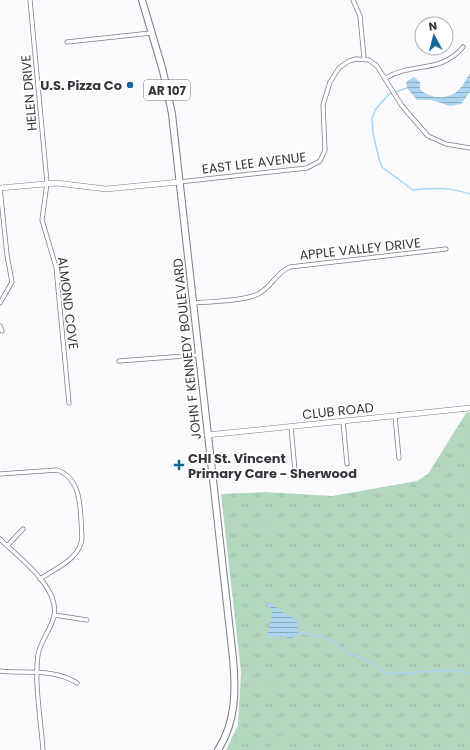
<svg xmlns="http://www.w3.org/2000/svg" width="470" height="750" font-family="Poppins,sans-serif">
	<style>
		.grass { fill: url(#grass-tufts) }
		.pitch { fill: #b3d6bf }
		.water { fill: url(#water-rules) }
		.lines { fill: none; stroke-linecap: round; stroke-linejoin: round }
		.stream { stroke: #aad4f0; stroke-width: 1.5 }
		.street-casing { stroke: #7c7b87; stroke-width: 5 }
		.secondary-casing { stroke: #7c7b87; stroke-width: 6 }
		.primary-casing { stroke: #7c7b87; stroke-width: 8 }
		.street { stroke: #fff; stroke-width: 3.5 }
		.secondary { stroke: #fff; stroke-width: 5 }
		.primary { stroke: #fff; stroke-width: 6 }
		.poi-dot { fill: #15699a; stroke: #fff; stroke-width: 1.5 }
		.labels { text-anchor: middle; dominant-baseline: central; stroke-width: 3.5; stroke-linejoin: round; paint-order: stroke }
		.shield { fill: #fff; stroke: #737276; stroke-width: 1 }
		.shield-label { font-size: 12px; font-weight: bold; fill: #37363c }
		.poi-label { font-size: 13px; font-weight: bold; fill: #37363c; stroke: #fff; text-anchor: end }
		.street-label { font-size: 13px; fill: #37363c; stroke: #fff }
	</style>
	<defs>
		<pattern id="grass-tufts" width="24" height="20" patternUnits="userSpaceOnUse"><rect width="24" height="20" fill="#b3d6bf"/><path d="M3 7l-1-3M5 7V3M7 7l1-3M15 17l-1-3M17 17v-4M19 17l1-3" fill="none" stroke="#9bb8a5"/></pattern>
		<pattern id="water-rules" width="6" height="5" patternUnits="userSpaceOnUse"><rect width="6" height="5" fill="#aad4f0"/><path d="M0 2.5h6" fill="none" stroke="#8badc4"/></pattern>
	</defs>
	<rect width="100%" height="100%" fill="#fafafd"/>
	<path class="grass" d="M470,412V750H226L238,725L241,672L221,494L265,492L332,496L417,481L428,474L466,413Z"/>
	<path class="pitch" d="M449,517L456,525L457,532L454,536L449,535L443,523L444,518Z
		M275,519L280,524L277,529L266,531L261,528V523Z
		M280,639L286,640L290,645L286,650L278,654L274,652L272,647Z
		M266,676L279,678L283,682V687L273,686L265,688L263,687V677Z
		M285,735L288,741L285,745L272,748L270,746L271,737Z"/>
	<path class="water" d="M470,73V92L461,104L450,106L431,100H417L407,88L406,82L414,77L420,82V89C428,98 445,100 455,93C462,88 466,80 470,73Z
		M268,602L281,610L283,613L296,619C299,627 300,635 291,639L282,636L267,637L273,610L267,605Z"/>
	<g class="lines">
		<path class="stream" d="M407,88L389,94L375,110L372,119L373,133L379,159L382,167L413,190C434,188 450,187 470,194
			M298,633L327,638L335,642L347,653L364,659L386,674L455,670L470,673"/>
		<g class="street-casing">
			<path id="street" d="M30,0L47,183L42,220L56,267L69,403
				M353,0L360,16L364,58
				M67,42L151,33
				M386,78C411,62 441,74 463,47
				M179,182L307,168L320,161L325,150L323,105L330,82L339,68L349,61L356,59L369,60L377,66L402,106L428,136L446,144L470,148
				M0,303L12,282L7,255L0,188
				M192,303C208,302 248,301 260,293C272,286 277,272 290,267L446,249
				M0,326L2,331
				M119,361L198,355
				M395,416L399,458
				M343,421L347,464
				M291,427L295,471
				M0,474L57,470C84,479 80,515 82,538C80,559 56,568 40,579
				M0,539C19,558 60,587 54,616C51,630 40,641 38,655C34,682 41,722 43,750
				M7,546L23,529
				M54,615L87,620
				M0,671C26,674 54,668 77,683"/>
		</g>
		<g class="secondary-casing">
			<path id="secondary" d="M0,188L56,183L106,189L179,182
				M207,435L470,408"/>
		</g>
		<g class="primary-casing">
			<path id="primary" d="M142,0L163,71L172,114L233,658C236,690 236,722 218,750"/>
		</g>
		<use href="#street" class="street"/>
		<use href="#secondary" class="secondary"/>
		<use href="#primary" class="primary"/>
	</g>
	<g class="poi-dot">
		<circle cx="130" cy="85" r="4"/>
		<path d="M177 459h4v4h4v4h-4v4h-4v-4h-4v-4h4z"/>
	</g>
	<g class="labels">
		<rect class="shield" x="144" y="80" width="46" height="20" rx="3"/>
		<g class="shield-label">
			<text x="167" y="90">AR 107</text>
		</g>
		<g class="poi-label">
			<text x="122" y="85">U.S. Pizza Co</text>
			<text x="188" y="458" text-anchor="start">CHI St. Vincent<tspan x="188" dy="15">Primary Care - Sherwood</tspan></text>
		</g>
		<g class="street-label">
			<text transform="translate(29 93) rotate(-95)">HELEN DRIVE</text>
			<text transform="translate(254 163) rotate(-7)">EAST LEE AVENUE</text>
			<text transform="translate(360 249) rotate(-6)">APPLE VALLEY DRIVE</text>
			<text transform="translate(68 303) rotate(83)">ALMOND COVE</text>
			<text transform="translate(187 349) rotate(-96)">JOHN F KENNEDY BOULEVARD</text>
			<text transform="translate(338 411) rotate(-6)">CLUB ROAD</text>
		</g>
	</g>
	<g transform="translate(434 36) rotate(353)"><circle r="19" fill="#ffffff" stroke="#afafb1"/>
	<path d="M0-3L7 15L0 10L-7 15Z" fill="#15699a"/>
	<text y="-6" font-size="11" font-weight="bold" text-anchor="middle" fill="#37363c">N</text>
	</g>
</svg>
